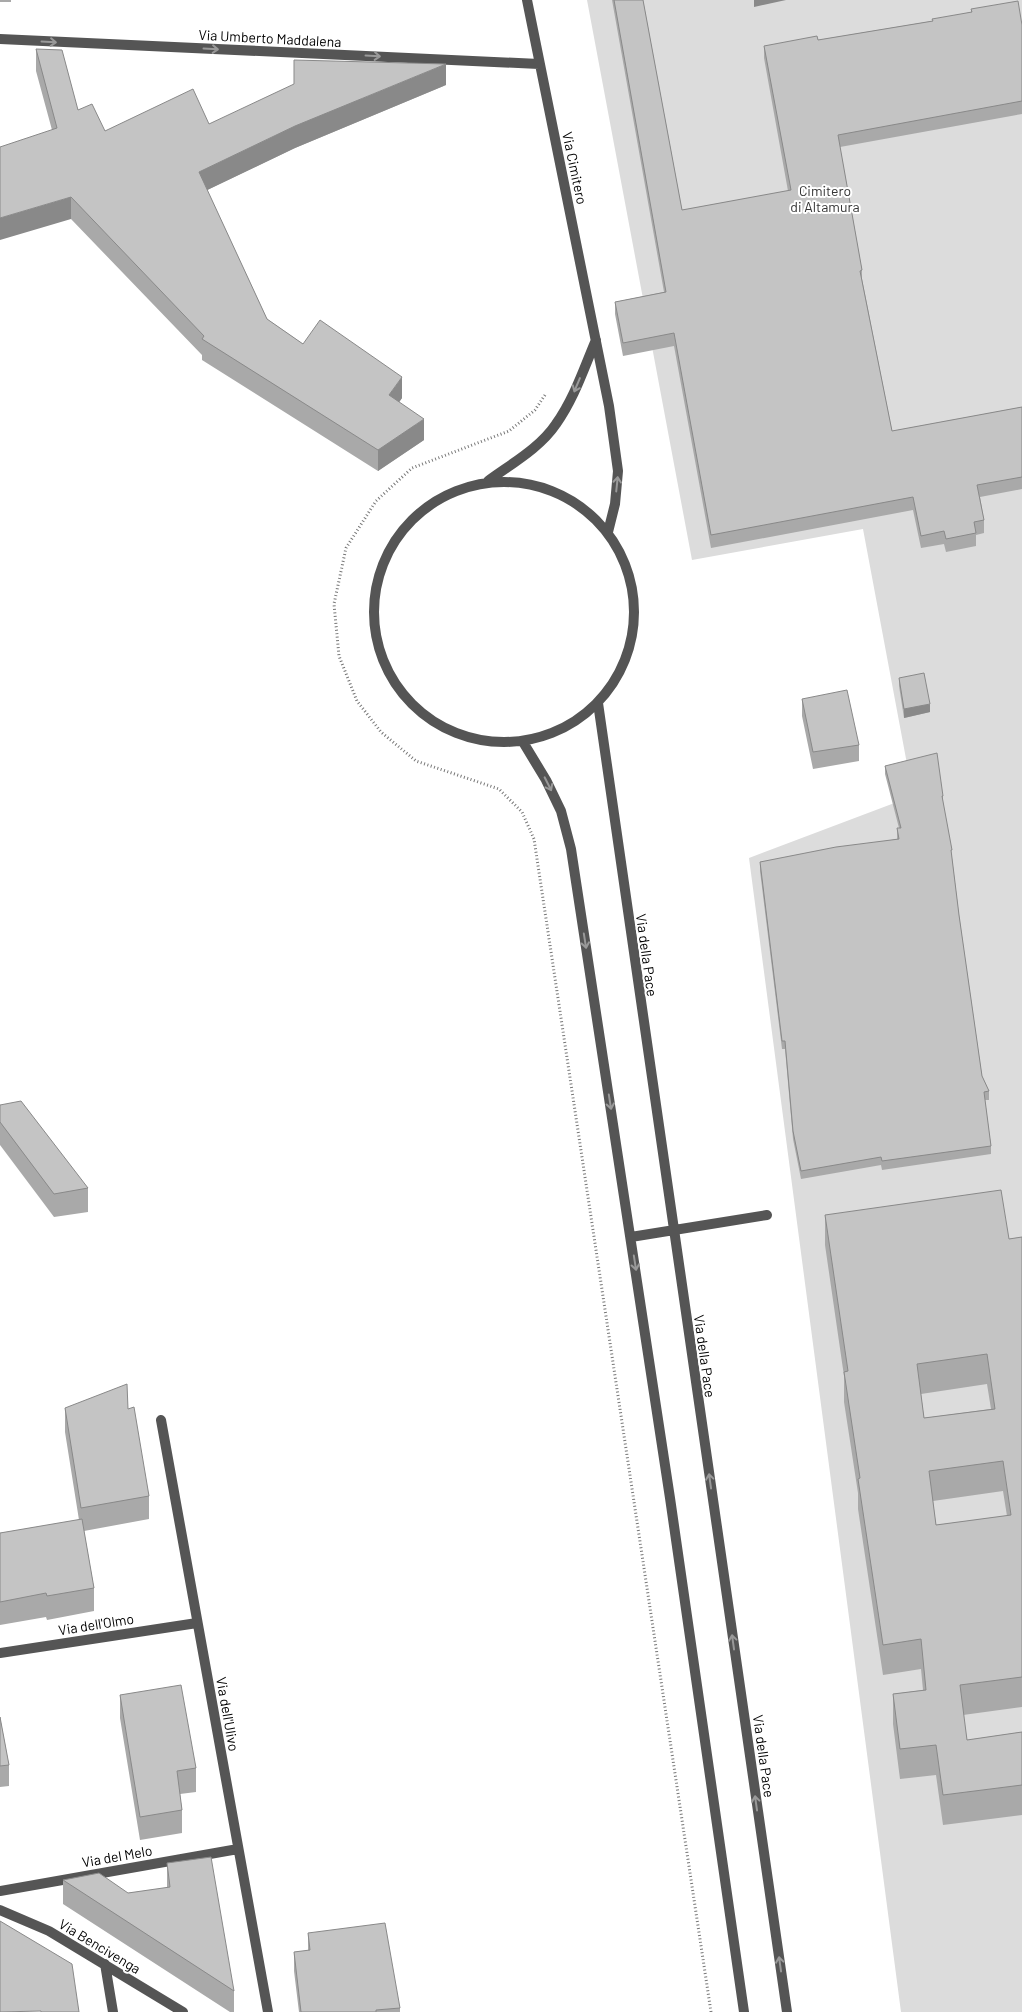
<svg xmlns="http://www.w3.org/2000/svg" width="1022" height="2012" font-family="Barlow,sans-serif">
	<style>
		.green { fill: #dcdcdc }
		.lines { fill: none; stroke-linecap: round; stroke-linejoin: round }
		.path { stroke: #777; stroke-width: 3; stroke-dasharray: 1 2.5; stroke-linecap: butt }
		.minor { stroke: #555; stroke-width: 10 }
		.wall { fill: #a9a9a9; fill-rule: evenodd }
		.shaded-wall { fill: #898989 }
		.building { fill: #c4c4c4; stroke: #898989; fill-rule: evenodd }
		.oneway { stroke: #999 }
		.labels { text-anchor: middle; dominant-baseline: central; stroke-width: 4; stroke-linejoin: round; paint-order: stroke }
		.street-label { font-size: 14px; fill: #000; stroke: #fff }
		.park-label { font-size: 14px; fill: #333; stroke: #fff }
	</style>
	<rect width="100%" height="100%" fill="#fff"/>
	<path class="green" d="M587,0H1022V2012H901L749,858L913,796L863,529L692,560Z"/>
	<g class="lines">
		<path class="path" d="M545,395L535,410L509,431L412,468L376,501L346,548L334,604L339,656L357,701L381,732L416,761L499,789L522,812L534,839L711,2012"/>
		<path class="minor" d="M527,0L609,406L618,471L615,504L608,532
			M0,39L539,64
			M488,481C511,464 540,448 556,424C574,399 584,368 596,340
			M374 612a130 130 0 1 1 260 0a130 130 0 1 1-260 0Z
			M598,703L787,2012
			M523,742L546,780L561,811L571,849L670,1498L744,2012
			M631,1237L767,1215
			M161,1420L268,2012
			M0,1653L197,1623
			M0,1891L238,1849
			M0,1910L49,1931L183,2012
			M105,1964L113,2012"/>
	</g>
	<path class="wall" d="M0,0H11V2H0Z
		M612,0H643L682,210L788,191L764,58V46L818,40L932,21L971,12V9L1022,25V114L840,147L862,270V279L892,431L1022,407V489L980,497L984,520V533L976,535V546L946,552L944,544L921,548L913,510L711,548L674,346L623,356L615,314V302L664,292Z
		M36,49L78,110L105,131L209,124L446,85L295,148L207,190L267,319L303,344L402,398L399,402L424,440L378,471L202,360V355L71,219L52,130L36,71Z
		M899,678L930,712L904,718L899,686Z
		M802,699L859,745V761L813,769L802,716Z
		M885,766L943,796V804L952,858L959,915L982,1076L989,1091V1100H985L991,1146V1154L882,1170L881,1165L801,1179L793,1139L785,1049H782L760,871V862L897,839V828H899L885,774Z
		M0,1105L88,1188V1212L54,1217L0,1145Z
		M825,1215L1009,1239L1022,1237V1707L963,1715L967,1740L1022,1732V1815L943,1825L936,1775L900,1779L893,1724V1694L923,1690L921,1669L883,1675L858,1509V1493L844,1402V1376L825,1245ZM987,1384L991,1409L924,1418L921,1394ZM1003,1491L1007,1516L936,1525L933,1501Z
		M65,1408L128,1409L149,1496V1519L84,1531L94,1588V1611L47,1620L46,1617L0,1625V1533L79,1520L65,1432Z
		M120,1695L196,1768V1792L180,1794L182,1810V1833L140,1840L120,1718Z
		M0,1717L9,1765V1786L0,1787Z
		M167,1863L234,1991V2012H230L63,1904V1880L128,1893L167,1888Z
		M308,1933L400,2008V2012H299L294,1971V1952L308,1951Z"/>
	<path class="shaded-wall" d="M754,0H786L754,7Z
		M446,64V85L295,148L199,194V172L295,126Z
		M71,197V219L0,240V218Z
		M402,377V398L389,417V395Z
		M424,419V440L378,471V450Z
		M930,704V712L904,718V709Z"/>
	<path class="building" d="M614,0H643L682,210L791,190L764,46L817,36L818,40L933,21L932,19L972,12L971,9L1018,1L1022,25V101L838,135L862,270L860,271L892,431L1022,407V477L977,485L984,520L974,522L976,533L946,539L944,531L921,536L913,497L711,535L674,333L623,343L615,302L666,292Z
		M36,49L62,50L78,110L92,104L105,131L193,89L209,124L294,84V60L446,64L295,126L199,172L267,319L303,344L320,320L402,377L389,395L424,419L378,450L202,339L204,336L71,197L0,218V147L57,128Z
		M924,673L930,704L904,709L899,678Z
		M847,690L859,745L813,752L802,699Z
		M937,753L943,796H942L952,850H951L959,915L982,1076L989,1091L984,1092L991,1146L882,1161L881,1157L801,1171L793,1131L785,1041H782L760,862L836,847L899,839L897,828H901L885,766Z
		M21,1101L88,1188L54,1194L0,1122V1105Z
		M1001,1190L1009,1239L1022,1237V1677L960,1685L967,1740L1022,1732V1785L943,1795L936,1745L900,1749L893,1694L926,1690L921,1639L883,1645L858,1479L860,1478L844,1372L848,1371L825,1215ZM987,1354L995,1409L924,1418L917,1364ZM1003,1461L1011,1515L936,1525L929,1471Z
		M127,1384L128,1409L134,1407L149,1496L81,1508L65,1408Z
		M82,1519L94,1588L47,1596L46,1593L0,1602V1533Z
		M181,1685L196,1768L177,1771L182,1810L140,1817L120,1695Z
		M0,1717L9,1765L0,1766Z
		M211,1857L234,1991L63,1880L99,1873L128,1893L170,1887L167,1863Z
		M0,1921L72,1964L79,2012H41V2011L0,2012Z
		M385,1923L400,2008L376,2010V2012H301L294,1952L310,1950L308,1933Z"/>
	<defs><path id="oneway-shaft" d="M-6 0H5M1.5-3L5.5 0L1.5 3" fill="none" stroke-width="1.6" stroke-linecap="round" stroke-linejoin="round" transform="scale(1.25)"/></defs>
	<g class="oneway">
		<use href="#oneway-shaft" transform="translate(49 42) rotate(3)"/>
		<use href="#oneway-shaft" transform="translate(211 49) rotate(3)"/>
		<use href="#oneway-shaft" transform="translate(373 56) rotate(3)"/>
		<use href="#oneway-shaft" transform="translate(577 385) rotate(113)"/>
		<use href="#oneway-shaft" transform="translate(617 484) rotate(-84)"/>
		<use href="#oneway-shaft" transform="translate(548 784) rotate(63)"/>
		<use href="#oneway-shaft" transform="translate(585 941) rotate(81)"/>
		<use href="#oneway-shaft" transform="translate(610 1102) rotate(81)"/>
		<use href="#oneway-shaft" transform="translate(635 1263) rotate(81)"/>
		<use href="#oneway-shaft" transform="translate(710 1481) rotate(-98)"/>
		<use href="#oneway-shaft" transform="translate(733 1642) rotate(-98)"/>
		<use href="#oneway-shaft" transform="translate(756 1803) rotate(-98)"/>
		<use href="#oneway-shaft" transform="translate(780 1964) rotate(-98)"/>
	</g>
	<g class="labels">
		<g class="street-label">
			<text transform="translate(270 38) rotate(3)">Via Umberto Maddalena</text>
			<text transform="translate(575 168) rotate(78)">Via Cimitero</text>
			<text transform="translate(647 955) rotate(82)">Via della Pace</text>
			<text transform="translate(705 1356) rotate(82)">Via della Pace</text>
			<text transform="translate(96 1624) rotate(-9)">Via dell'Olmo</text>
			<text transform="translate(228 1714) rotate(80)">Via dell'Ulivo</text>
			<text transform="translate(764 1756) rotate(82)">Via della Pace</text>
			<text transform="translate(117 1856) rotate(-10)">Via del Melo</text>
			<text transform="translate(100 1946) rotate(31)">Via Bencivenga</text>
		</g>
		<g class="park-label">
			<text x="825" y="190">Cimitero<tspan x="825" dy="16">di Altamura</tspan></text>
		</g>
	</g>
</svg>
